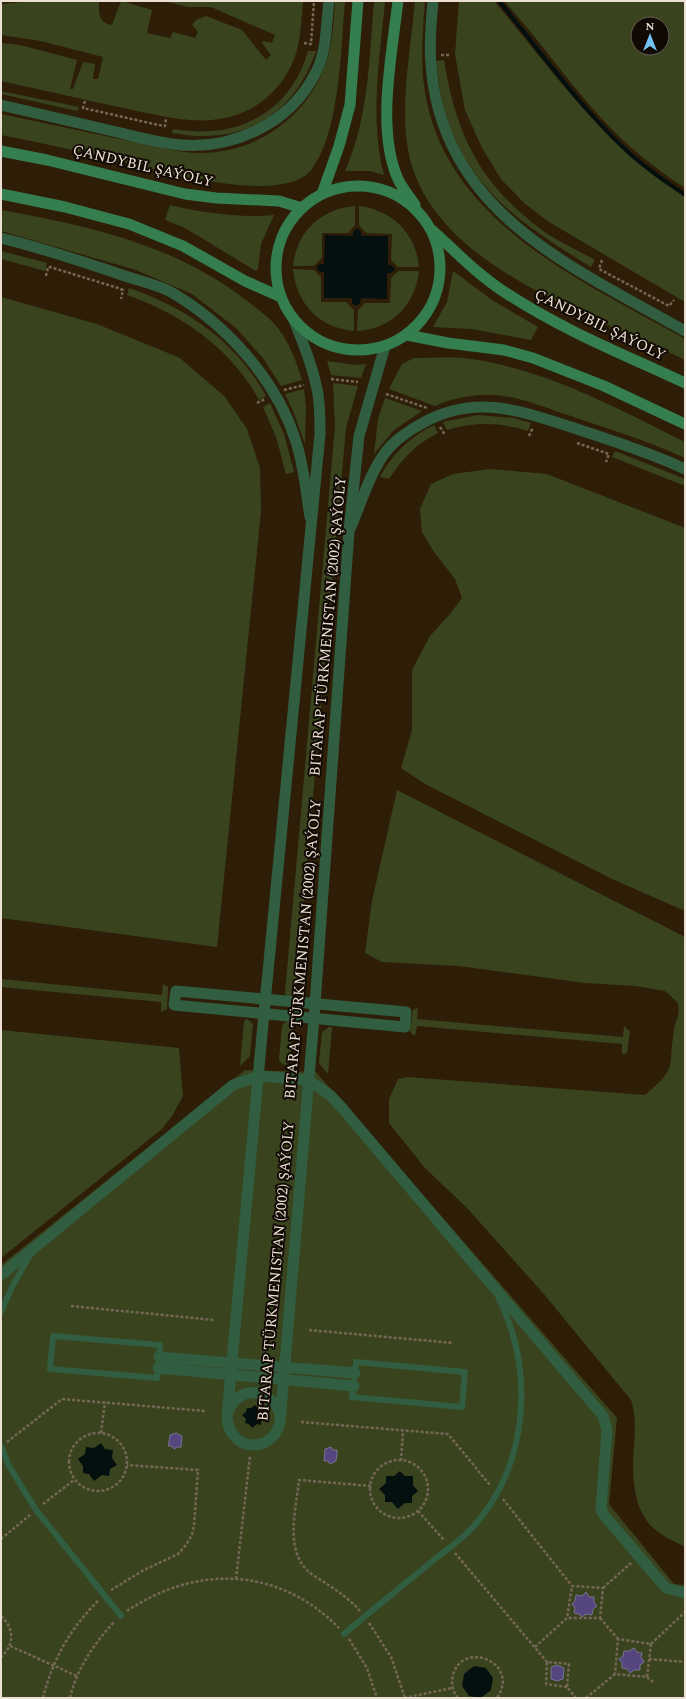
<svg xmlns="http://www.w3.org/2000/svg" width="686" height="1699" font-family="Spectral,serif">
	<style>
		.green { fill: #39441f; fill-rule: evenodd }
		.water { fill: #040f0f }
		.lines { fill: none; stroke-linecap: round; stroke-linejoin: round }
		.stream { stroke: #040f0f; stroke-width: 4 }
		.building { fill: #55467f; stroke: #78728d }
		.path { stroke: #756755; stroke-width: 2.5; stroke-dasharray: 3 2; stroke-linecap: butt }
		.service { stroke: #315d40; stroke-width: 6 }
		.minor { stroke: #315d40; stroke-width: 11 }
		.tertiary { stroke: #315d40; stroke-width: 11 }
		.secondary { stroke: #347e50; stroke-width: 11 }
		.labels { text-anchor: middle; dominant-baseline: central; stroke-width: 4; stroke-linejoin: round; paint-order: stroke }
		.street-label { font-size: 15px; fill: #ece0d4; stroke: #110903 }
	</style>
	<rect width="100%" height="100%" fill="#2e1e08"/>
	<path class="green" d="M38,1H99C99,14 98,22 112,25L121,1L152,10L147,33L170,38L173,32L195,38L198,32L192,25L196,20L206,16L242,30L266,60L271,55L262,43L263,41L272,43L275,35L211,7H188L163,1H303C301,23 301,46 291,66C285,79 275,91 265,99C220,136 165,116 114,106C76,98 39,89 1,81V43L20,45L77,60L70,89H73L83,62L95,64L93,79H98L103,57L41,41L1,35V4Z
		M335,1H345C341,48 340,131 312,169C282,209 147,167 105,157C70,149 36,142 1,135V114C44,123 86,132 129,141C152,145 177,153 201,153C262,152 314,112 329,52C333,36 334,18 335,1Z
		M374,1H385C380,59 369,118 384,175L370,171H345C369,117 369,59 374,1Z
		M415,1H425C423,27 421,51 423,77C436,218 577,278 685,339V360C591,313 423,265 407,143C401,98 411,46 415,1Z
		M459,1H494C537,52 577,108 627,153C645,170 665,183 685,197V302L549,222L524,203L501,179L482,148L465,110L455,54Z
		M504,1H685V188C656,169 627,146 603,120C568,82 539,39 504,1ZM638,24H662V48H638Z
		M308,51H316C293,118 240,146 172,133L173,129C236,140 290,114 308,51Z
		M444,60C456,135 480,184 542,230C558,242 578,250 595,260L591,267C531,230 474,194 448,124C441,103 439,82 436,61Z
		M1,91L79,107L77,111L68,109L1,94Z
		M170,205C203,213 239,218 274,215L261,244L258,269L256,271L185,228L165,220Z
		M355,206V225L348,233H322V258L314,266H293C297,231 321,209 355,206Z
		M359,206C392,210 416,233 419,267H398L391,260L392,234L366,233L359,225Z
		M1,210C89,226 173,244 246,300C257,309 269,317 278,328C290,344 296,361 302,380L281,386L263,358L236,328L192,294L136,270L1,231Z
		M1,251L47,263L45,271L1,259Z
		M293,269L314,270L321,277V302H346L354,310V331C319,328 296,303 293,269Z
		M398,271H419C415,305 392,329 357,331L358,310L365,303H390L391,278Z
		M453,271L492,300L538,327L531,340L472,329L433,327L447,302Z
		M129,288C185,307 237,342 266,396L259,400C231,348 181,314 127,295Z
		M1,297L97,324L180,358L225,397L247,429L260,468L261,511L217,947L1,918Z
		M414,358C431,358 447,357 463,358C542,367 615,407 685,442V458C646,440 605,428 565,414C542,407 518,396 494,395C473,394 454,398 435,406L389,389L402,364Z
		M327,361L356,365L366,364L361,378L331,375Z
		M333,383L358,386L346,428L295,997L286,996L285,993L335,427Z
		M304,389L306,407L305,444L293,411L285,394Z
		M385,398L422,411L394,430L374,454L378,419Z
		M270,403L284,434L294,472L286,474L276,437L263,407Z
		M477,415L513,418L531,423L528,431C500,422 475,422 447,430L443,422Z
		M434,425L438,433C416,444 402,459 389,479L380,477C392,454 411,436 434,425Z
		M615,451L685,479V486L612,457Z
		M490,469L547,474L685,528V911L612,879L425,784L401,768L412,730V670L430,636L450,614L462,598L455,579L434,552L422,532L420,509L431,484L453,474Z
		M397,790L685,937V1547C672,1540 656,1534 647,1521C632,1501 632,1469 634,1446C635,1430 636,1416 631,1400L543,1293L467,1208L425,1168L389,1123V1099L398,1079L407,1077L645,1095C678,1068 668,1068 674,1030C676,1018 680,1017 678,1003L665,991L636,986L585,983L459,966L382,962L365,953L372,901Z
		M1,979L162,995L163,984L168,987L167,1009L161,1012V1002L1,987Z
		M418,1008L417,1019L623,1037L624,1026L630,1032L627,1053L622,1054V1044L417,1026L415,1036L410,1032L413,1010Z
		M247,1019L253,1024L250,1056L240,1066L244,1021Z
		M288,1021L291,1022L293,1027L290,1060L287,1064L284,1065L280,1062L279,1059L282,1026L285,1022Z
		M329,1027H332L328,1074L319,1063L322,1032Z
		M1,1030L179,1048L183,1096L172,1116L162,1129L1,1258Z
		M245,1070L316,1072L617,1418L609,1504L674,1584L685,1585V1698H1V1265Z"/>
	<path class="water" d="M357,228L361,232V236H388V265H391L395,269L391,273H387V299L361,298L360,303L356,306L352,303V298H324V272H320L316,267L320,264H324L325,235L353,236V232Z
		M255,1405L258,1409H262V1414L265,1418L261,1421V1425L257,1424L252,1428L249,1424L245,1423L246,1419L242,1415L246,1412L247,1408H251Z
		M101,1443L105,1449L113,1450L112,1458L117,1465L110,1469L109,1476L102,1475L94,1481L89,1474L83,1473V1466L78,1459L85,1454L86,1447L94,1448Z
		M400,1471L405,1476H413V1485L418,1491L412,1496V1503H405L398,1509L392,1502H385V1495L379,1489L386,1483V1476H394Z
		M474,1666L486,1668L493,1678L491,1690L481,1698L469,1696L462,1686L464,1674Z"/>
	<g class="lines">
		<path class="stream" d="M499,1C540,51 579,106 627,151C645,168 665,181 685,195"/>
	</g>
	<path class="building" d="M176,1433L182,1436L181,1447H177L174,1449L172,1446H168L169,1442L170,1435Z
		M331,1447L333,1450H337V1455L336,1461L330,1464L328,1461H324L325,1449Z
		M586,1592L589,1597H594V1602L597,1606L593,1609L592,1615L586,1614L582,1617L579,1614L574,1613L575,1608L572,1604L575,1601L576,1595L582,1596Z
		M634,1648L637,1652L642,1653L641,1657L644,1662L640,1665V1670H634L630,1673L627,1669L622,1668V1663L619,1659L623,1656L624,1651H629Z
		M557,1665L564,1668L563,1679L557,1681L551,1679V1667Z"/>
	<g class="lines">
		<path class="path" d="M304,43L311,44L314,1
			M441,55H450
			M85,101L83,108L154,124L165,126L166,119
			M602,260L599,269L669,306L674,300
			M46,276L48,267H50L118,288L123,290L121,299
			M331,379L358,382
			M284,390L304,385
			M386,394L427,408
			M257,403L265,399
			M440,427L445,435
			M529,436L533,427
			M577,443L609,454L606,462
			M71,1306L214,1320
			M309,1330L453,1343
			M301,1422L448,1434L490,1485
			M69 1462a29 29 0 1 1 58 0a29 29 0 1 1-58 0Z
			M101,1433L105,1402
			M7,1442L62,1399L205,1411
			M370 1489a29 29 0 1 1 58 0a29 29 0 1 1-58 0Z
			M401,1461L403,1431
			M503,1499L572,1586
			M43,1504L74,1480
			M418,1511L444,1540
			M1,1539L30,1515
			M455,1553L547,1662
			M236,1579L250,1456
			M603,1588L631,1563
			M111,1590L144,1570L178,1554L186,1545L192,1535L194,1525L198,1470L127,1465
			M127,1611C197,1564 279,1567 339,1628
			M360,1611C347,1596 330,1586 313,1575C283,1555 296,1510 299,1480L371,1486
			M1,1616C15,1628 14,1646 1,1657
			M600,1618L618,1639
			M369,1623L391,1657L405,1698
			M349,1639L367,1668L377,1698
			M651,1644L685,1612
			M10,1646L77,1676
			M535,1647L567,1618L572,1586L603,1588L600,1618H567
			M649,1659L685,1662
			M647,1677L653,1682
			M567,1687L546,1684L547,1662L569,1664L567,1687L576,1698
			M43,1698C52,1661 70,1628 98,1601
			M70,1698C77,1668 94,1644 114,1622
			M404,1698L452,1688
			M458,1698C452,1691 451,1683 453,1675C463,1639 521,1663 497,1698
			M586,1698L615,1674L647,1677L651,1644L618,1639L615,1674"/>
		<path class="service" d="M1,1312L12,1287L30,1255
			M53,1336L160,1345L157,1378L50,1369Z
			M356,1362L465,1372L462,1407L352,1397Z
			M1,1446L9,1466L36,1510L121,1616
			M344,1634C372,1610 401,1587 429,1564C443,1552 460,1541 473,1527C528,1466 535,1372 499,1299"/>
		<path class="minor" d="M433,1C431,22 429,43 431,64C441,213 573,267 685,331
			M1,105C35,113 70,121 104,129C126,134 149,141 172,144C229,152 290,125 316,72C327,51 326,24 329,1
			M1,238C43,248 84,262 125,276C140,281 158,285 171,292C226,324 277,380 296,442C304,466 306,492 310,517
			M350,529C362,502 373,460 396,441C403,435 412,429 421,424C477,392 524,412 580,430C616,442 651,453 685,469
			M176,991L406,1012L405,1027L174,1005Z
			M1,1275L233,1085L259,1076L308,1080L330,1095L343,1109L603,1416L607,1430L601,1509L604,1515L666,1588L685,1593
			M159,1357L355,1373
			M158,1368L354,1386"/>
		<path class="tertiary" d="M293,318C303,343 313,367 318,394C320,407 320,421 320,434L264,1013L227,1416C228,1451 272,1456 280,1422L314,1018L349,531L359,436L385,346
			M228,1412C238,1384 271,1388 280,1414"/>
		<path class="secondary" d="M398,1C392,54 376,130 398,179C402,188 410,197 415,205
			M1,151L47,160L185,194L216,198L279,201L302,208
			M276 268a82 82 0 1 1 164 0a82 82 0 1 1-164 0Z
			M1,194L65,207L129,224L183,246L245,281L281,297
			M322,194L339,146L350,105L358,1
			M432,230C456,252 479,276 506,293C562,330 625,355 685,383
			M407,335L448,343L504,350L533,358L604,386L685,424"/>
	</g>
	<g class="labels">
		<g class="street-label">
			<text transform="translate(143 166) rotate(13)">ÇANDYBIL ŞAÝOLY</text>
			<text transform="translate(600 325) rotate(26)">ÇANDYBIL ŞAÝOLY</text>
			<text transform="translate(328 626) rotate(-85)">BITARAP TÜRKMENISTAN (2002) ŞAÝOLY</text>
			<text transform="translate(303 949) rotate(-85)">BITARAP TÜRKMENISTAN (2002) ŞAÝOLY</text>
			<text transform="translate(276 1271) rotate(-85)">BITARAP TÜRKMENISTAN (2002) ŞAÝOLY</text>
		</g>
	</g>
	<rect width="686" height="1699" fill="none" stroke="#ece0d4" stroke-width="4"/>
	<g transform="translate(650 36)"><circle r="19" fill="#110903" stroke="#695f57"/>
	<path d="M0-3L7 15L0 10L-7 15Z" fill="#71c1f5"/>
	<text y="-6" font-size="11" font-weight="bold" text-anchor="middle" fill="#ece0d4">N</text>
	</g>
</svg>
